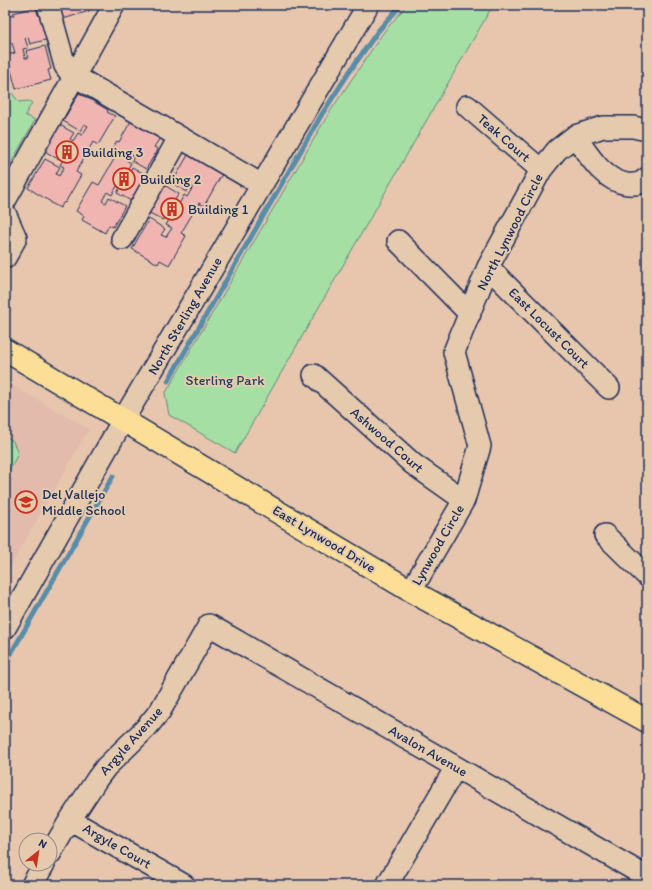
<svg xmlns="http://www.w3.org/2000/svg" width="652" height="890" font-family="Itim,sans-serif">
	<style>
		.built { fill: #e3bbac }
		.green { fill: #a5dfa4; stroke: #608781 }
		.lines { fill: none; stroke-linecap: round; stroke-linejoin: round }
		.stream { stroke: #568daa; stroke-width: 5 }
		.building { fill: #f1b5b1; stroke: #1b2f5e }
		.minor-casing { stroke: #1b2f5e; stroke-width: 24 }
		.major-casing { stroke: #1b2f5e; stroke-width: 25 }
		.minor { stroke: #e6caad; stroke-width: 21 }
		.major { stroke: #fcde96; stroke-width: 22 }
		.labels { text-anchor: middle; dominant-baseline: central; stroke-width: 4; stroke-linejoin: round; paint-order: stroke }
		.street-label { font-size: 14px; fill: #1b2f5e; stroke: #e6caad }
		.poi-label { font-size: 14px; fill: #1b2f5e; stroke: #e6caad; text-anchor: start }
		.park-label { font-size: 14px; fill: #294165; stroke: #e6caad }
	</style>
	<rect width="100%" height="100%" fill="#e8c6ae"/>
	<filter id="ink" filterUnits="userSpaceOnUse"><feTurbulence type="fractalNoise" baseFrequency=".025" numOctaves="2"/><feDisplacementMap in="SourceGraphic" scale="8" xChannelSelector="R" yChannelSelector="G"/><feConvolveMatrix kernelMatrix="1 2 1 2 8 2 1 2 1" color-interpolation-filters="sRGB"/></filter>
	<g filter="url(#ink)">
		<path class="built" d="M5,381L89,429L5,576Z"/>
		<path class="green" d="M407,5H493L235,453L169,415L165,394L329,113L383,33Z
			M5,87H7L19,102L29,101L32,103L25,115L35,120L5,174Z
			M5,436L13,441L18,454L5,478Z"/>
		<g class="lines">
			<path class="stream" d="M168,381L322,114L352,68L378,31L401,5
				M5,664L113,476"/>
		</g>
		<path class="building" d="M59,5H87L89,11L63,19Z
			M36,7L38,15H42L49,39L30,44L28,37L25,38L28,48L23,49L25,58H28L26,51L45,46L51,69L48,70L51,80L16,89L7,55L15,53L12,43H9L5,27V17L14,15L13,13Z
			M79,93L108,110L107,112L115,116L98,145L93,142L76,172L81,175L65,203L64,202L60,208L51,203V202L28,188L45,159L60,167L56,174L59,176L64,167L60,165L65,156L61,154L58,159L43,150L58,124L74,133L70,139L73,141L78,133L82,135L88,126L84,124L80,131L63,121Z
			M131,121L160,138L154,147L158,149L146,169L132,161L134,156L129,154L126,160L131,163L126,172L129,173L132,167L148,176L133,202L117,193L120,188L117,186L112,195L107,192L102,201L106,203L109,197L125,206L113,227L109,225L105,233L82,220L84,216L76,211L93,182L99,185L116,156L110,153L117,141L119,142Z
			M188,155L222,174L204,206L199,203L181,233L186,236L169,265L160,260L158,264L132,249L149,219L165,229L161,235L166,237L172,228L166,225L171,217L166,214L163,220L148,212L164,185L179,194L174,201L179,204L184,195L187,197L193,187L189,185L186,192L172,183Z"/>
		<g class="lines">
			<g class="minor-casing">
				<path id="minor" d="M48,5L65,66L71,74L262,185
					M467,106L541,170
					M575,136C588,154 602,180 627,184C634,185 641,184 647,178
					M5,201L114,5
					M5,213L16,238L5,258
					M122,239L179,138
					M398,241L470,314
					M488,267L609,388
					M314,375L413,464L464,500
					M605,535L647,576
					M411,591L464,500L480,446L454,352L488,267L541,170L557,150L575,136L603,127H633L647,130
					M5,628L123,420L368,5
					M70,820L184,885
					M50,854L70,820L97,779L106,767L146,728L160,711L209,625L647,877
					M32,885L44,864
					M387,885L456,767"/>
			</g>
			<g class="major-casing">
				<path id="major" d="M5,350L411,591L647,721"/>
			</g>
			<use href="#minor" class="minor"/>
			<use href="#major" class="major"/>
		</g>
	</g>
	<defs>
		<g id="building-ring" transform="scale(1.15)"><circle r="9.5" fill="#e6caad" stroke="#c8321e" stroke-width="1.5"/><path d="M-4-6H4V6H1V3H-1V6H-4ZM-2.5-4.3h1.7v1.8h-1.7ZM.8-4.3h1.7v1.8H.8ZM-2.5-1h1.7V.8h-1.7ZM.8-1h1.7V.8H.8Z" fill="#c8321e"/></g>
		<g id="school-ring" transform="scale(1.15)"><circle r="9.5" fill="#e6caad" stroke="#c8321e" stroke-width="1.5"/><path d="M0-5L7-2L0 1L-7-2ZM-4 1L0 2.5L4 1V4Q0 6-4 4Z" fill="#c8321e"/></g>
	</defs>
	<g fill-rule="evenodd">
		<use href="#building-ring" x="67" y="152"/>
		<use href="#building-ring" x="124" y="179"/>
		<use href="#building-ring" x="172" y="209"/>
		<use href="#school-ring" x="26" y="502"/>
	</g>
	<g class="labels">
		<g class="street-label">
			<text transform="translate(504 138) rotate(41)">Teak Court</text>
			<text transform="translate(510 232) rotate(-63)">North Lynwood Circle</text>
			<text transform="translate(185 316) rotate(-60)">North Sterling Avenue</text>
			<text transform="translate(549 328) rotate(45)">East Locust Court</text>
			<text transform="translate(387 440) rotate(41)">Ashwood Court</text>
			<text transform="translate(324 539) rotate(31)">East Lynwood Drive</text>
			<text transform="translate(438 545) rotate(-60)">Lynwood Circle</text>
			<text transform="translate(131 741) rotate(-48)">Argyle Avenue</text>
			<text transform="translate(428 751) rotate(30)">Avalon Avenue</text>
			<text transform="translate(117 846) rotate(30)">Argyle Court</text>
		</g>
		<g class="poi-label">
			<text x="82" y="152">Building 3</text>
			<text x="140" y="179">Building 2</text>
			<text x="188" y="209">Building 1</text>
			<text x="42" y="494">Del Vallejo<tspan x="42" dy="16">Middle School</tspan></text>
		</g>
		<g class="park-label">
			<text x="225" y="380">Sterling Park</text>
		</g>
	</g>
	<rect width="652" height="890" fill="none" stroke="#e6caad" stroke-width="20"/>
	<rect x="10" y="10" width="632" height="870" fill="none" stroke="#1b2f5e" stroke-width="1.5" filter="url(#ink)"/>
	<g transform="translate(38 852) rotate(30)"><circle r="19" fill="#e6caad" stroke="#958c8d"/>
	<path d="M0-3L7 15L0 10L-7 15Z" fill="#c8321e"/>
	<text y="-6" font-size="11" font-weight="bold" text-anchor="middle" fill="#1b2f5e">N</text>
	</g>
</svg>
